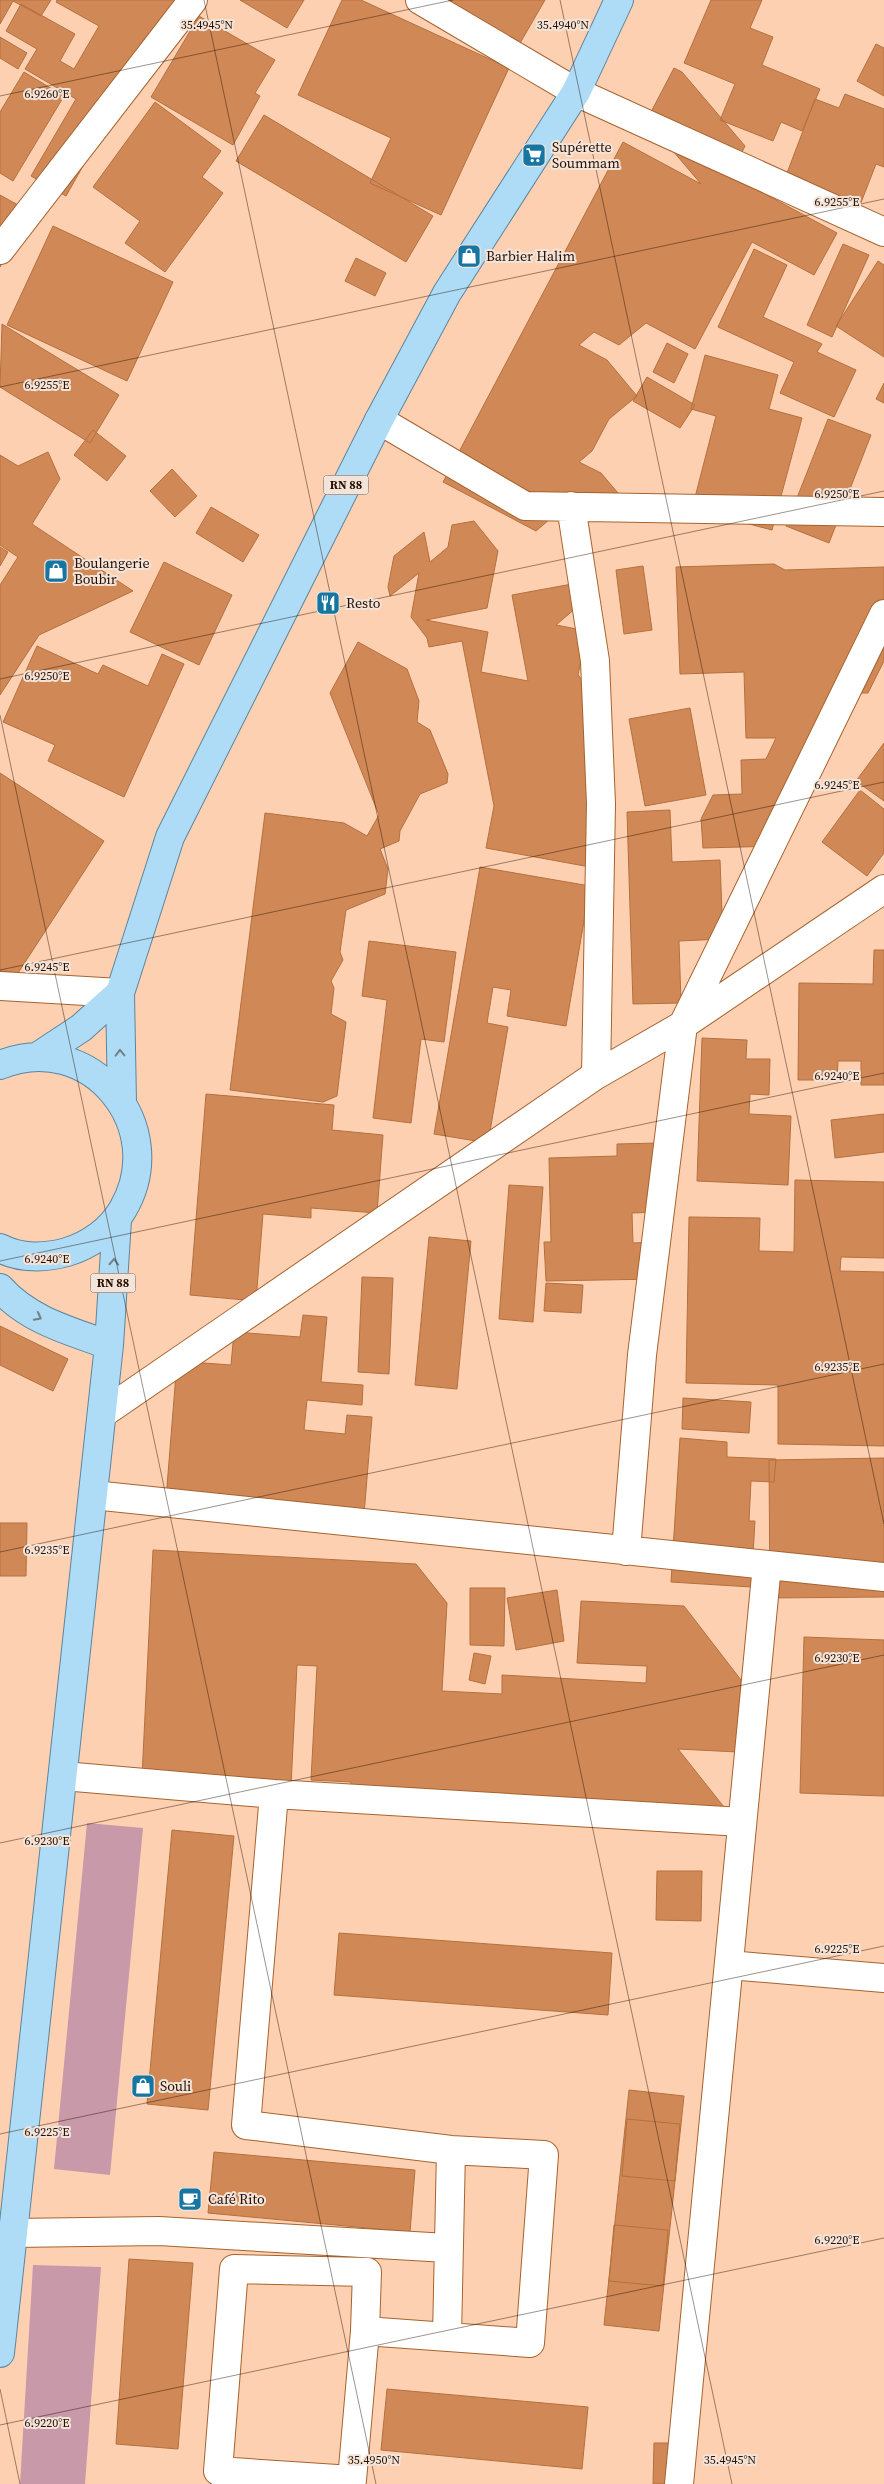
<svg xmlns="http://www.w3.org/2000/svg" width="884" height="2484" font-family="'Source Serif 4',serif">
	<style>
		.green { fill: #c799a9 }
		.building { fill: #d08956; stroke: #b5703e }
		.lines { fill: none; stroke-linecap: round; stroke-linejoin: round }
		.street-casing { stroke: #a6632f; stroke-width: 30 }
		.primary-casing { stroke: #5c859d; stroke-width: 30 }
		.street { stroke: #fff; stroke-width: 28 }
		.primary { stroke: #aedcf7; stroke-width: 28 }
		.oneway { stroke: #728088 }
		.ticks { fill: none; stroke: #290f00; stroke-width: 1; stroke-opacity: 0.45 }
		.labels { text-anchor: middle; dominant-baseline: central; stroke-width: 4; stroke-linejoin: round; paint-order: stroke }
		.shield { fill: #f3e4da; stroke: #664f41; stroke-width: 1 }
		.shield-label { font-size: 12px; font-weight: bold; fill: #290f00 }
		.poi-label { font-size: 14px; fill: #290f00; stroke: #f3e4da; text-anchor: start }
		.ticks-label { font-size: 12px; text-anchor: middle; fill: #290f00; stroke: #f3e4da; stroke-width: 4; stroke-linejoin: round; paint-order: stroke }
	</style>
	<rect width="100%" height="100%" fill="#fdd0b1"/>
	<path class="green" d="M87,1823L143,1828L110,2175L54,2169Z
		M33,2265L101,2267L85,2484H20Z"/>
	<path class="building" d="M0,0H51L41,16L13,1L0,24Z
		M57,0H177L66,196L31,176L76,99L25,69L37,49L6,31L21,4L75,34L60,61L74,69L99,26L56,2Z
		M240,0H304L287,28Z
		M342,0H361L509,68L441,215L370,183L391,138L298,95Z
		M437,0H545L512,57Z
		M711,0H762L750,28L773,37L762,65L820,89L802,131L781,122L773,141L720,120L735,84L684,63Z
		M199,16L275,60L255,93L260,96L233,145L151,97Z
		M0,37L27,53L18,69L0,58Z
		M876,44L884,48V96L857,81Z
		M674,68L682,72L745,146L730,175L837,233L814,275L752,242L695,349L646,323L619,345L594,332L579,345L607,360L637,396L609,419L592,451L579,462L601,473L618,493L590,517L578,495L536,531L443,482L623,142L701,184L673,151L640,133Z
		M24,72L64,96L13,181L0,173V112Z
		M845,94L884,109V167L876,164L855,218L781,189L815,99L839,108Z
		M155,102L221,151L202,177L223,193L165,272L125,243L140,221L93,187Z
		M264,115L433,216L406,262L236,161Z
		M0,195L27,210L0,267Z
		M53,226L173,282L127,381L7,325Z
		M843,244L869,255L832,337L807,325Z
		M754,249L787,265L763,317L822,344L817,352L856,370L834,417L780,393L794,362L718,327Z
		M356,258L386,273L375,296L345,281Z
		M878,261L884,265V357L836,326Z
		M2,324L119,395L90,443L0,387Z
		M667,343L688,354L674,383L653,372Z
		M705,355L778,375L769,409L802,418L772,530L692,509L716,416L691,409Z
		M647,377L695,405L680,428L633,401Z
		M884,383V403L876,399Z
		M828,419L871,435L829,543L786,526Z
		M93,430L126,456L107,481L74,455Z
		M48,452L60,479L32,524L133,591L39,635L0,695V585L18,557L0,545V455L18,466Z
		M172,469L197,496L175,517L150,491Z
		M211,507L259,535L243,562L196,533Z
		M474,521L498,551L487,608L426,620L488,632L481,672L528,681L512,595L572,584L576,608L556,625L587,631L578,675L593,693L601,869L486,848L494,806L462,641L429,647L427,638L411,617L419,573L390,596L388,587L394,556L424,532L430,562L448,547L452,525Z
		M0,547L8,552L0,566Z
		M164,562L232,595L199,665L130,632Z
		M774,564L785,570L884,567V661L868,693H857L779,846L703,848L701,819L713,795L742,794L741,760L766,759L776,738H746L744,672L680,674L676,567Z
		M643,566L652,630L624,634L616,570Z
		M358,642L407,669L419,701L417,722L430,730L448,774L447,783L420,794L400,831L399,841L380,849L388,869L385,894L346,910L340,952L343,960L331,981L334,988L331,1014L346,1022L337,1096L323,1102L230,1090L265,813L344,823L367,836L379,815L330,693Z
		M37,646L98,674L103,665L148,686L162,654L184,664L124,797L48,761L55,745L3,722Z
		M690,708L706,795L645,806L629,719Z
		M884,743V801L856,781Z
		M0,773L104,841L18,973L0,971Z
		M860,790L884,809V853L867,876L822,842Z
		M670,810L672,862L720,860L723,939L679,941L681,1003L633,1004L627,812Z
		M480,867L590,886L566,1026L507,1016L511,990L493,987L487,1023L508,1027L488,1143L434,1134Z
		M369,941L456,952L444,1042L421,1039L411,1123L373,1118L387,1000L362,996Z
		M874,950H884V1085H861V1061H838L837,1080H798L799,983L873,984Z
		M702,1038L747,1040L746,1059H770L769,1095L750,1094L749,1114L791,1116L788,1185L697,1181Z
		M206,1094L334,1105L332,1130L383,1135L377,1213L311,1208V1218L263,1214L256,1301L190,1295Z
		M884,1114V1152L835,1158L831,1120Z
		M659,1143L661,1212L632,1213L633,1243L655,1242L656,1279L546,1281L544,1242H551L549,1158L617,1156V1144Z
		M795,1180L884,1182V1258L841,1257L840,1271L884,1272V1446L778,1444V1385L686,1383L689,1217L760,1218L759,1251L794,1252Z
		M509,1185L543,1187L533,1322L499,1319Z
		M429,1237L471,1241L457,1389L415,1385Z
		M362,1277L393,1278L389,1374L358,1372Z
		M546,1283L583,1285L581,1313L544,1311Z
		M303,1315L327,1317L321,1382L363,1385L362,1405L307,1400L304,1430L345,1434L347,1415L372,1417L364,1515L166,1499L177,1361L231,1365L234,1332L300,1337Z
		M0,1326L68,1359L53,1391L0,1365Z
		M683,1398L751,1402L749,1433L682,1429Z
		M680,1438L727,1442V1457L776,1459L774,1482L751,1481L749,1521H755L751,1587L671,1582Z
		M884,1458V1597L770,1598L769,1460Z
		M0,1523H27L26,1576H0Z
		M153,1550L416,1564L447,1603L442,1691L502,1694V1675L646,1683L647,1666L577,1663L581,1601L684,1606L741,1680L738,1752L678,1749L724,1807L427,1791V1789L351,1785V1782L311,1780L317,1666L297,1665L291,1786L142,1777Z
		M470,1588H505L504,1646L470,1645Z
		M557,1590L564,1641L516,1650L507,1598Z
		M804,1637L884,1640V1796L800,1793Z
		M474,1653L491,1656L485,1684L469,1680Z
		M172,1830L234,1836L208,2110L147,2104Z
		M657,1871H702L701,1921L656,1920Z
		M339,1933L612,1953L608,2015L334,1995Z
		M629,2090L684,2096L659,2331L604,2325Z
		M627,2119L680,2124L675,2181L622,2176Z
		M214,2152L415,2170L410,2232L208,2213Z
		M614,2225L668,2230L663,2286L609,2281Z
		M129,2259L193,2263L178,2449L116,2444Z
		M387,2389L588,2407L582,2469L381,2450Z
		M654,2443H692V2484H653Z"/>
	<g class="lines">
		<g class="street-casing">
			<path id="street" d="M420,0L576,92L884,232
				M0,250L193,0
				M379,420L525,506L884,512
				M571,506L595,661L601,804L596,1075
				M0,986L120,993
				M102,1414L596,1075L683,1025L884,889
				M93,1495L884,1577
				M626,1551L642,1355L683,1025L884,614
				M63,1776L274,1794L742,1822
				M274,1794L246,2125L451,2150L544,2155L530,2343L365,2331L352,2480L218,2471L234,2269L367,2272L365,2331
				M729,1965L884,1978
				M13,2233L159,2231L447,2248
				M447,2337L451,2150
				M679,2484L767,1565"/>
		</g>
		<g class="primary-casing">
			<path id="primary" d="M37,1057L81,1028L120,993
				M0,1065C90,1028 171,1127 123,1209C111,1230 90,1245 67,1252C46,1258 20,1259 0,1248
				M122,1102L120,993L170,837L379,420L447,293L576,92L619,0
				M0,1288C28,1320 70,1331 109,1345
				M0,2353L109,1345L117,1220"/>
		</g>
		<use href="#street" class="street"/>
		<use href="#primary" class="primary"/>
	</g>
	<defs><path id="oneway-chevron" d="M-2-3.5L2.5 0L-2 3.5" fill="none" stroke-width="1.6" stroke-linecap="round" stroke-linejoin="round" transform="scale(1.25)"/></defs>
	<g class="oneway">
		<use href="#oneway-chevron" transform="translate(120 1053) rotate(-91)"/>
		<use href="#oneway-chevron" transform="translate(114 1262) rotate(-87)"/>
		<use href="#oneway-chevron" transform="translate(38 1317) rotate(28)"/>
	</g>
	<path class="ticks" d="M204,0L732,2484M560,0L884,1524M0,96L453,0M0,387L884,199M0,679L884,491M0,715L376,2484M0,970L884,782M0,1261L884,1073M0,1552L884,1364M0,1843L884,1655M0,2134L884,1946M0,2389L20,2484M0,2425L884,2238"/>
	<defs>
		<g id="supermarket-square" transform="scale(1.25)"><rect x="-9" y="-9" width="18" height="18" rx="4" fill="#1676a3" stroke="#f3e4da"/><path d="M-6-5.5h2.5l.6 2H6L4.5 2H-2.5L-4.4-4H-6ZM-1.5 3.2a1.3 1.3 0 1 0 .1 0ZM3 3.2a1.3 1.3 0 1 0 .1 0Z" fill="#fff"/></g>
		<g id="shop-square" transform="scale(1.25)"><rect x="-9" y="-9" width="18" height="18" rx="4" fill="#1676a3" stroke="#f3e4da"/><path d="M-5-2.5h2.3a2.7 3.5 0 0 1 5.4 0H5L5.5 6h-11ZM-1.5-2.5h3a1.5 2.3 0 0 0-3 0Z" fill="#fff"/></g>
		<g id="restaurant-square" transform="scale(1.25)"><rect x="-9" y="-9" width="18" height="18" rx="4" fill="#1676a3" stroke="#f3e4da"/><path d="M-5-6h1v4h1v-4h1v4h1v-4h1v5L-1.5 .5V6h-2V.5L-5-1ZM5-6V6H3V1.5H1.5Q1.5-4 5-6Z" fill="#fff"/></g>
		<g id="cafe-square" transform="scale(1.25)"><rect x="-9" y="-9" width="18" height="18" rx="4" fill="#1676a3" stroke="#f3e4da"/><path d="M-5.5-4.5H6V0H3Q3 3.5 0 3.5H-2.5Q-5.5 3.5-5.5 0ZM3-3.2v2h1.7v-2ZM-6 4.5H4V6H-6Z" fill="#fff"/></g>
	</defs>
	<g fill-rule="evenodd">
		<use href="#supermarket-square" x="534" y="155"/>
		<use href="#shop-square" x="469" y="256"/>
		<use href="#shop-square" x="56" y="571"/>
		<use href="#restaurant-square" x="328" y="603"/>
		<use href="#shop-square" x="143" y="2086"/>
		<use href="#cafe-square" x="190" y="2199"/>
	</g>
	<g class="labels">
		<g class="shield">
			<rect x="323.5" y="475.5" width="45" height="19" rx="4"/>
			<rect x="90.5" y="1273.5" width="45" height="19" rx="4"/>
		</g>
		<g class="shield-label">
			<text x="346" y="485">RN 88</text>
			<text x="113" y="1283">RN 88</text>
		</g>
		<g class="poi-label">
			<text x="552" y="147">Supérette<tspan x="552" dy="16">Soummam</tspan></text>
			<text x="486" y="256">Barbier Halim</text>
			<text x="74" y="563">Boulangerie<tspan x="74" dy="16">Boubir</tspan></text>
			<text x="346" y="603">Resto</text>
			<text x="160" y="2086">Souli</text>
			<text x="208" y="2199">Café Rito</text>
		</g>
	</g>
	<g class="ticks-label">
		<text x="207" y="29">35.4945°N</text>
		<text x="563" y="29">35.4940°N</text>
		<text x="47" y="98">6.9260°E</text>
		<text x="837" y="206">6.9255°E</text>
		<text x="47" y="389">6.9255°E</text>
		<text x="837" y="498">6.9250°E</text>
		<text x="47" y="680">6.9250°E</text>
		<text x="837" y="789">6.9245°E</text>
		<text x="47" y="971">6.9245°E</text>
		<text x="837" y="1080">6.9240°E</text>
		<text x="47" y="1263">6.9240°E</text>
		<text x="837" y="1371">6.9235°E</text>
		<text x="47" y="1554">6.9235°E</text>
		<text x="837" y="1662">6.9230°E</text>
		<text x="47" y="1845">6.9230°E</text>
		<text x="837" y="1953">6.9225°E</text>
		<text x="47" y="2136">6.9225°E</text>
		<text x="837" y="2244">6.9220°E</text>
		<text x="47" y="2427">6.9220°E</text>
		<text x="374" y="2464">35.4950°N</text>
		<text x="730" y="2464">35.4945°N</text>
	</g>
</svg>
